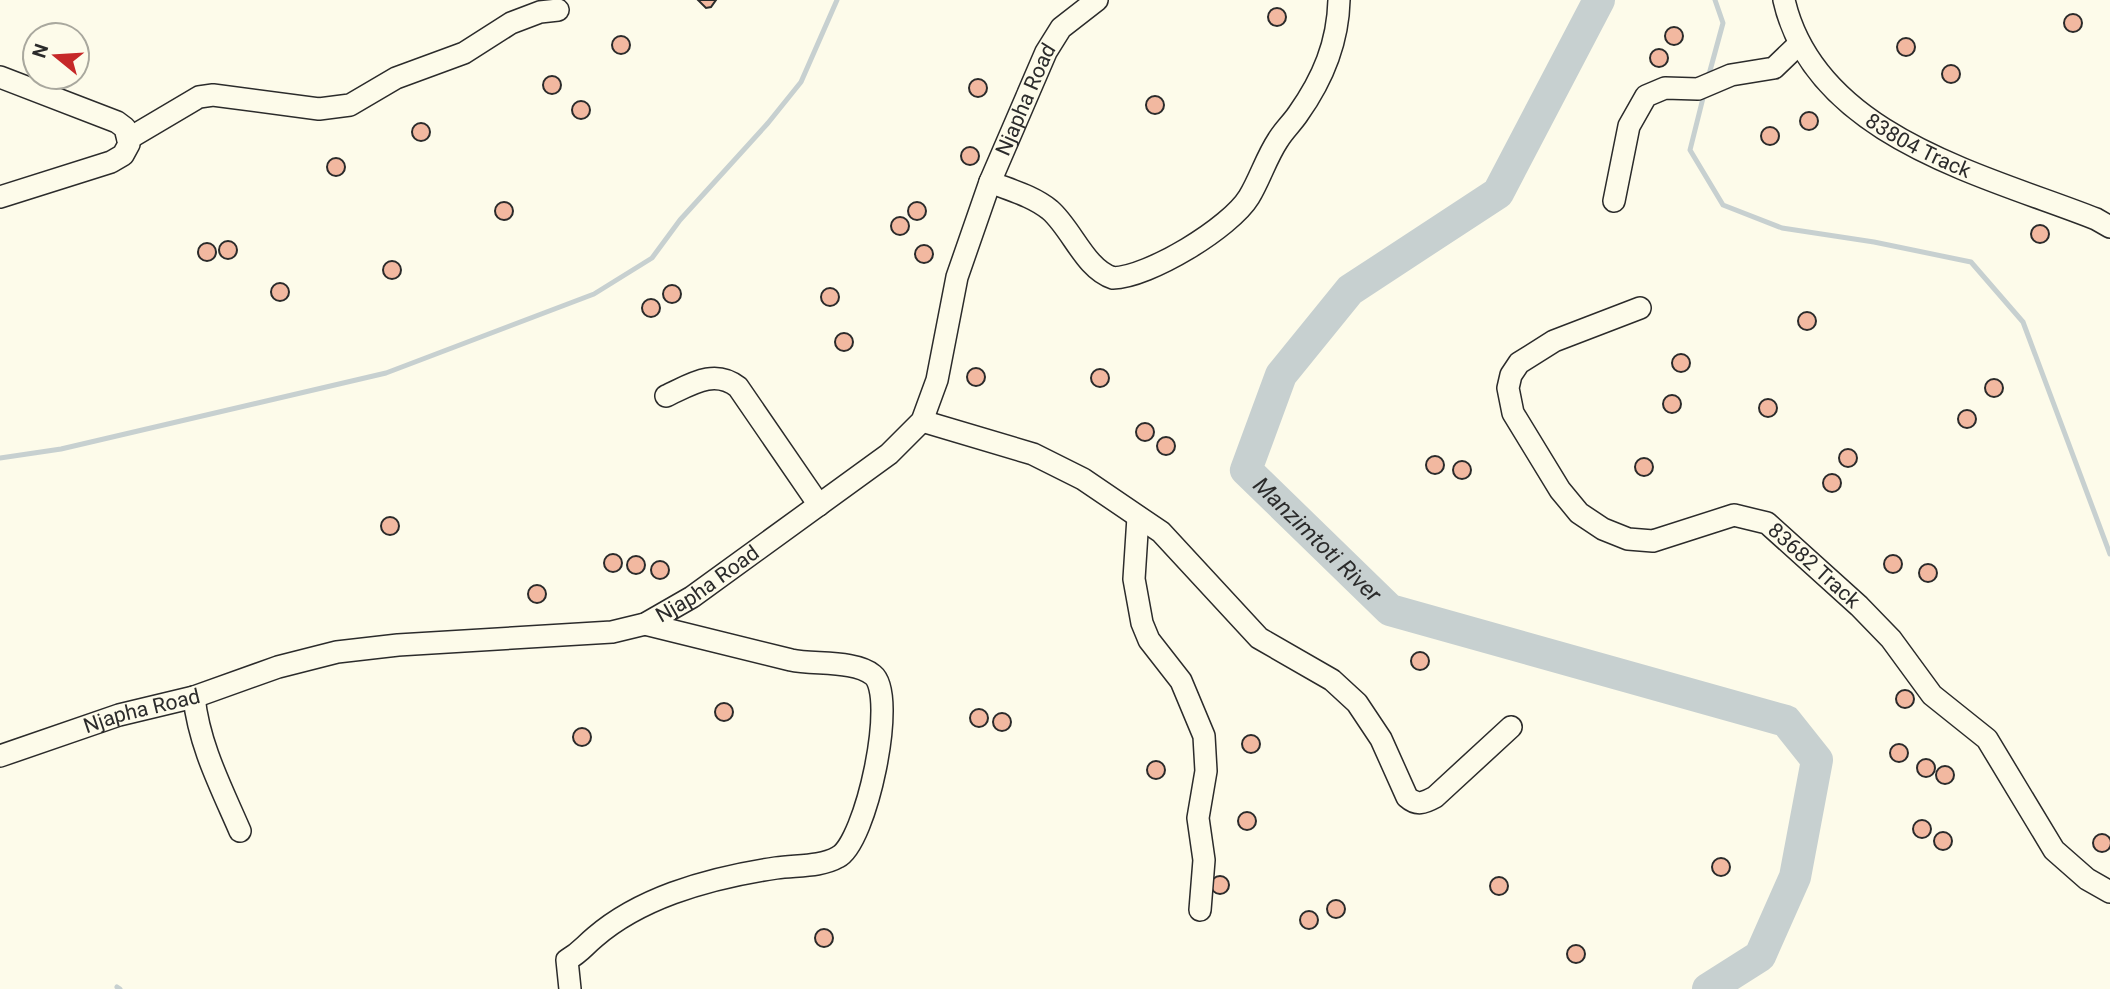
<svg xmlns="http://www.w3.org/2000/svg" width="2110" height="989" font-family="Roboto,sans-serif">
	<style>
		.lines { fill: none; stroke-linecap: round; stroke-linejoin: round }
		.stream { stroke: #c7d0d0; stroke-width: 5 }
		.river { stroke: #c7d0d0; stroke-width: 32 }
		.building { fill: #f2b8a0; stroke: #2b2b2b; stroke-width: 2 }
		.minor-casing { stroke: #2b2b2b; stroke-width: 24 }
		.minor { stroke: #fdfbea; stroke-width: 21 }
		.labels { text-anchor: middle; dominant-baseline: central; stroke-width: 5; stroke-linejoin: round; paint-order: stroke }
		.street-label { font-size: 21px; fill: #2b2b2b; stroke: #fdfbea }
		.water-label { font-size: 23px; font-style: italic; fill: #2b2b2b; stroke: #fdfbea }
	</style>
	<rect width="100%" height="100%" fill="#fdfbea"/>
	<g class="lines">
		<path class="stream" d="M1708,78L1723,23L1715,0
			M1704,94L1690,150L1723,205L1782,228L1874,242L1971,262L2023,322L2110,554
			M0,458L61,449L386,373L594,294L652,258L680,220L768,123L801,82L837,0
			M117,987L120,989"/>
		<path class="river" id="s1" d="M1599,0L1498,193L1350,290L1281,375L1246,470L1390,610L1786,721L1817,760L1795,877L1760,956L1708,989"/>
	</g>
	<path class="building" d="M698,0H716L711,7L706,8Z
		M1268 17a9 9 0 1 1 18 0a9 9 0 1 1-18 0Z
		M2064 23a9 9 0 1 1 18 0a9 9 0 1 1-18 0Z
		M1665 36a9 9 0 1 1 18 0a9 9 0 1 1-18 0Z
		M612 45a9 9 0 1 1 18 0a9 9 0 1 1-18 0Z
		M1897 47a9 9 0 1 1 18 0a9 9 0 1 1-18 0Z
		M1650 58a9 9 0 1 1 18 0a9 9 0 1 1-18 0Z
		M1942 74a9 9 0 1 1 18 0a9 9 0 1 1-18 0Z
		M543 85a9 9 0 1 1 18 0a9 9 0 1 1-18 0Z
		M969 88a9 9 0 1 1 18 0a9 9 0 1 1-18 0Z
		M1146 105a9 9 0 1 1 18 0a9 9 0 1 1-18 0Z
		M572 110a9 9 0 1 1 18 0a9 9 0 1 1-18 0Z
		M1800 121a9 9 0 1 1 18 0a9 9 0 1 1-18 0Z
		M412 132a9 9 0 1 1 18 0a9 9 0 1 1-18 0Z
		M1761 136a9 9 0 1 1 18 0a9 9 0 1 1-18 0Z
		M961 156a9 9 0 1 1 18 0a9 9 0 1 1-18 0Z
		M327 167a9 9 0 1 1 18 0a9 9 0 1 1-18 0Z
		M908 211a9 9 0 1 1 18 0a9 9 0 1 1-18 0Z
		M495 211a9 9 0 1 1 18 0a9 9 0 1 1-18 0Z
		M891 226a9 9 0 1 1 18 0a9 9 0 1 1-18 0Z
		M2031 234a9 9 0 1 1 18 0a9 9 0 1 1-18 0Z
		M219 250a9 9 0 1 1 18 0a9 9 0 1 1-18 0Z
		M198 252a9 9 0 1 1 18 0a9 9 0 1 1-18 0Z
		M915 254a9 9 0 1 1 18 0a9 9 0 1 1-18 0Z
		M383 270a9 9 0 1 1 18 0a9 9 0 1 1-18 0Z
		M271 292a9 9 0 1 1 18 0a9 9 0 1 1-18 0Z
		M663 294a9 9 0 1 1 18 0a9 9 0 1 1-18 0Z
		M821 297a9 9 0 1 1 18 0a9 9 0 1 1-18 0Z
		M642 308a9 9 0 1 1 18 0a9 9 0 1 1-18 0Z
		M1798 321a9 9 0 1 1 18 0a9 9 0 1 1-18 0Z
		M835 342a9 9 0 1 1 18 0a9 9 0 1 1-18 0Z
		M1672 363a9 9 0 1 1 18 0a9 9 0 1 1-18 0Z
		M967 377a9 9 0 1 1 18 0a9 9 0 1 1-18 0Z
		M1091 378a9 9 0 1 1 18 0a9 9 0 1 1-18 0Z
		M1985 388a9 9 0 1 1 18 0a9 9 0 1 1-18 0Z
		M1663 404a9 9 0 1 1 18 0a9 9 0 1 1-18 0Z
		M1759 408a9 9 0 1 1 18 0a9 9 0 1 1-18 0Z
		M1958 419a9 9 0 1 1 18 0a9 9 0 1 1-18 0Z
		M1136 432a9 9 0 1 1 18 0a9 9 0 1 1-18 0Z
		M1157 446a9 9 0 1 1 18 0a9 9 0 1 1-18 0Z
		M1839 458a9 9 0 1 1 18 0a9 9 0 1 1-18 0Z
		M1426 465a9 9 0 1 1 18 0a9 9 0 1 1-18 0Z
		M1635 467a9 9 0 1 1 18 0a9 9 0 1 1-18 0Z
		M1453 470a9 9 0 1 1 18 0a9 9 0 1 1-18 0Z
		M1823 483a9 9 0 1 1 18 0a9 9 0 1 1-18 0Z
		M381 526a9 9 0 1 1 18 0a9 9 0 1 1-18 0Z
		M604 563a9 9 0 1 1 18 0a9 9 0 1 1-18 0Z
		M1884 564a9 9 0 1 1 18 0a9 9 0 1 1-18 0Z
		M627 565a9 9 0 1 1 18 0a9 9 0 1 1-18 0Z
		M651 570a9 9 0 1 1 18 0a9 9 0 1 1-18 0Z
		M1919 573a9 9 0 1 1 18 0a9 9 0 1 1-18 0Z
		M528 594a9 9 0 1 1 18 0a9 9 0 1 1-18 0Z
		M1411 661a9 9 0 1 1 18 0a9 9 0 1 1-18 0Z
		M1896 699a9 9 0 1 1 18 0a9 9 0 1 1-18 0Z
		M715 712a9 9 0 1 1 18 0a9 9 0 1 1-18 0Z
		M970 718a9 9 0 1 1 18 0a9 9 0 1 1-18 0Z
		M993 722a9 9 0 1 1 18 0a9 9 0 1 1-18 0Z
		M573 737a9 9 0 1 1 18 0a9 9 0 1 1-18 0Z
		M1242 744a9 9 0 1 1 18 0a9 9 0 1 1-18 0Z
		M1890 753a9 9 0 1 1 18 0a9 9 0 1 1-18 0Z
		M1917 768a9 9 0 1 1 18 0a9 9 0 1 1-18 0Z
		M1147 770a9 9 0 1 1 18 0a9 9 0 1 1-18 0Z
		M1936 775a9 9 0 1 1 18 0a9 9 0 1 1-18 0Z
		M1238 821a9 9 0 1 1 18 0a9 9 0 1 1-18 0Z
		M1913 829a9 9 0 1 1 18 0a9 9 0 1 1-18 0Z
		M1934 841a9 9 0 1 1 18 0a9 9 0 1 1-18 0Z
		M2093 843a9 9 0 1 1 18 0a9 9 0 1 1-18 0Z
		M1712 867a9 9 0 1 1 18 0a9 9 0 1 1-18 0Z
		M1211 885a9 9 0 1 1 18 0a9 9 0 1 1-18 0Z
		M1490 886a9 9 0 1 1 18 0a9 9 0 1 1-18 0Z
		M1327 909a9 9 0 1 1 18 0a9 9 0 1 1-18 0Z
		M1300 920a9 9 0 1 1 18 0a9 9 0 1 1-18 0Z
		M815 938a9 9 0 1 1 18 0a9 9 0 1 1-18 0Z
		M1567 954a9 9 0 1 1 18 0a9 9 0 1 1-18 0Z"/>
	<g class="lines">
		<g class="minor-casing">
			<g id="minor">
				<path id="s2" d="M1784,0C1815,136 1984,175 2096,219L2110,227"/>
				<path d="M0,77L117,122L125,128L129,144L123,155L111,162L0,197"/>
				<path d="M128,139L199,97L213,95L319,109L350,105L396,78L464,53L511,23L540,12L558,10"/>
				<path d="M990,182C1010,190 1033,196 1050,210C1072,229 1085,269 1113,278C1149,277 1230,228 1249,197C1260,179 1266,158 1278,140C1284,130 1292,123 1298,114C1323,79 1338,43 1339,0"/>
				<path d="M1614,201L1629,126L1646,96L1665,88L1698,89L1731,75L1774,68L1799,44"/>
				<path id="s3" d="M1640,308L1554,341L1519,363L1511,375L1508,388L1513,413L1560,490L1579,513L1603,529L1628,539L1653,541L1734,515L1767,523L1859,606L1891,639L1932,695L1987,739L2054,850L2087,879L2110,892"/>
				<path d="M666,396C690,385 714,368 738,387L819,505"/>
				<path d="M922,421L1033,454L1083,479L1161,532L1259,638L1332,680L1357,703L1381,739L1407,797C1417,806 1424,803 1435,797L1511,727"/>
				<path d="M1138,517L1134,579L1142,623L1149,640L1181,681L1204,736L1206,771L1198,818L1204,860L1200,910"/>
				<path d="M194,697C199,745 221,787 240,831"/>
				<path id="s4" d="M0,756L119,715L194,697L278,667L337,652L398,645L612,632L645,624L692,597L889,454L922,421L937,380L957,277L990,182L1046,52L1061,28L1097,0"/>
				<path d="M570,989L567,960C581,952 583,947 595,937C617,918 646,903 673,893C706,881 742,873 776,868C796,865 821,867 838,857C866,843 898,695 873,675C855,660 814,665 791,660L645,624"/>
			</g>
		</g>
		<use href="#minor" class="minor"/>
	</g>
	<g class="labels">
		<g class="street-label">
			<text stroke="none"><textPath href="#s4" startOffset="1346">Njapha Road</textPath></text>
			<text stroke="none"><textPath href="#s2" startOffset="206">83804 Track</textPath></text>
			<text stroke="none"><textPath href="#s3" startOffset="570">83682 Track</textPath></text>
			<text stroke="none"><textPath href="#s4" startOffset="737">Njapha Road</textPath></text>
			<text stroke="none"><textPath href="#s4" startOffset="149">Njapha Road</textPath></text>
		</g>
		<g class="water-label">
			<text stroke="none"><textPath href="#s1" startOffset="705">Manzimtoti River</textPath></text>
		</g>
	</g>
	<g transform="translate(56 56) rotate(288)"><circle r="33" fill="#fdfbea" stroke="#a9a89e" stroke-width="2"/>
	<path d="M0-5L12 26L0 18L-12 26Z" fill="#c62828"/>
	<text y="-10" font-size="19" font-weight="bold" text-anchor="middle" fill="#2b2b2b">N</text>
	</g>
</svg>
